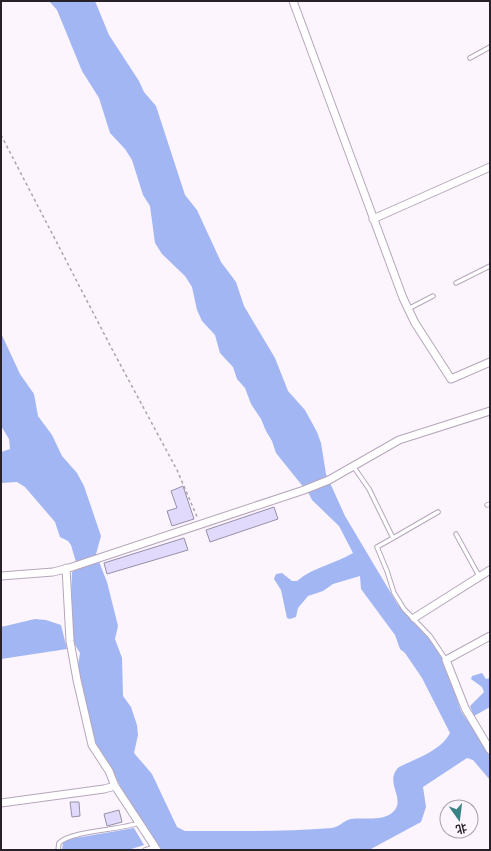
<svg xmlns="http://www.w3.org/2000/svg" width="491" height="851" font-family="'PT Sans','Noto Sans SC',sans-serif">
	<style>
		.water { fill: #a2b6f4 }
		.building { fill: #e1dafc; stroke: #9590a8 }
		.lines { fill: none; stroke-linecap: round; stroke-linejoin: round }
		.lane-casing { stroke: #b6a6bb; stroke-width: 5.5 }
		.street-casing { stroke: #b6a6bb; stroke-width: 9 }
		.path { stroke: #aaa3ac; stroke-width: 1.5; stroke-dasharray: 3 3; stroke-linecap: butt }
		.lane { stroke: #fff; stroke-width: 3.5 }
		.street { stroke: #fff; stroke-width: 7 }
	</style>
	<rect width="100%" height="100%" fill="#fcf5fe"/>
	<path class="water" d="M49,1H95L109,35L139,81L144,92L156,106L185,195L197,210L221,262L236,282L244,306L275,358L288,391L305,410L317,432L321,443L326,474L345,516L398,605L432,642L444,662L461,711L490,754V780L473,760L467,758L423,787L426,807L421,822L369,850H160L125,796L110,765L95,747L77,671L80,653L75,645L70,622L72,572L78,569L71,545L68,541L60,537L55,522L25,487L17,482L1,483V452L10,449L9,439L1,426V333L20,374L34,394L38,416L52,435L62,456L77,473L84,486L101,536L96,554L107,582L118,626L115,639L122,658L123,696L131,707L137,725L138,735L134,753L152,774L177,827L185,831C234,831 284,832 332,828C340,827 344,820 351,819C365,817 382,822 393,812C407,799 383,782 399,767C415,759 441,751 450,733L422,678L405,653L400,649L395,635L361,589L360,576L333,584L323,591L308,596L298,608L296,617L290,619L287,618L281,590L274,579L276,574L282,573L292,581H297C313,567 335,564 353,553L339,526L312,500L309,494L276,453L272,441L266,431L261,419L251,404L245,388L237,379L233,367L220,353L215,335L202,321L197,310L192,287L185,276L162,254L155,243L150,206L143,195L132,160L125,149L110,133L99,98L82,71L57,10Z
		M35,619L46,620L61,625L67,649L1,659V627Z
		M482,673L486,679L490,678V707L474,716L470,706L484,692L482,687L471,679L472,676Z
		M134,828L144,845L128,850H62L63,843L70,839Z"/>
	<path class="building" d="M183,486L194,519L172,526L167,511L177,508L171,491Z
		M274,507L278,519L210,542L206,530Z
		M184,538L188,550L107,574L104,563Z
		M70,802H79L80,816L72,817Z
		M119,810L122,822L107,826L104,814Z"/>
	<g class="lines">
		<g class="lane-casing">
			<path id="lane" d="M470,58L490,47
				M456,283L490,266
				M408,309L433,296
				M353,466L369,489L393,538L377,547L387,571L394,593L404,609L430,636L446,660
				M487,505L490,504
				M456,534L479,576
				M393,538L438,512
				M58,850L59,843C71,831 119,830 139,823
				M145,850L155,847"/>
		</g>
		<g class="street-casing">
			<path id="street" d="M293,1L403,298L415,323L451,379L490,362
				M373,219L490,167
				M66,568L70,641L77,680L92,745L109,771L115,786L157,850
				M1,576L53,572L69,568L304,490L329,480L399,440L490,411
				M414,618L490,570
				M490,636L446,660L465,708L490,750
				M1,803L104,789L115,786"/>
		</g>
		<path class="path" d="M1,135L113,351L177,470L198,519"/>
		<use href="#lane" class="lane"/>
		<use href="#street" class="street"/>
	</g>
	<rect width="491" height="851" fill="none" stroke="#282129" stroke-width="4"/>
	<g transform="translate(459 819) rotate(166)"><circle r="19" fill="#fcf5fe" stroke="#a7a0a9"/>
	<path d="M0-3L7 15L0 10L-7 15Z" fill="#3a8384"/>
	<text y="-6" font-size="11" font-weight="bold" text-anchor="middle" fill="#282129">北</text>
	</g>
</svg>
